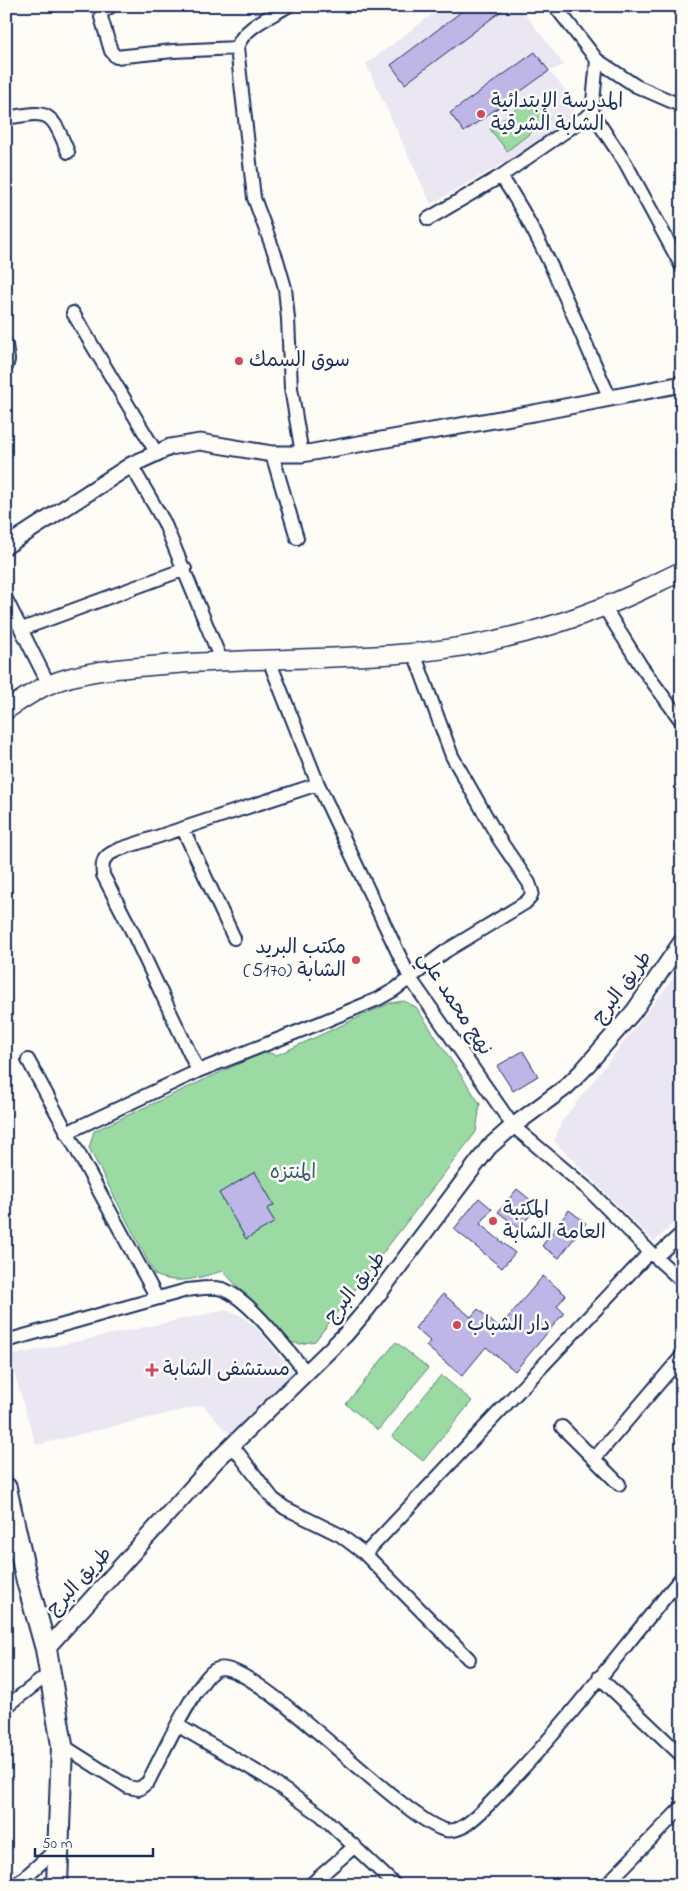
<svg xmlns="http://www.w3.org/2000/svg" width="688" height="1891" font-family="'Indie Flower','Playpen Sans Arabic',sans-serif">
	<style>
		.built { fill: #eae7f2 }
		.green { fill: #9bdaa3; stroke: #5b8480 }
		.building { fill: #bdb6e7; stroke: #1b2f5e }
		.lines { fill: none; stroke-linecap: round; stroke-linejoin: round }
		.minor-casing { stroke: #1b2f5e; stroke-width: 16 }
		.tertiary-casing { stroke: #1b2f5e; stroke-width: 19 }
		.secondary-casing { stroke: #1b2f5e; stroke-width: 21 }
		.primary-casing { stroke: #1b2f5e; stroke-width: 24 }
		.minor { stroke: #fdfcf7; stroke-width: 12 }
		.tertiary { stroke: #fdfcf7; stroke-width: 15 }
		.secondary { stroke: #fdfcf7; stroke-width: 18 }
		.primary { stroke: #fdfcf7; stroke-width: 20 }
		.poi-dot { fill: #d1495b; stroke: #fdfcf7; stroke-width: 2 }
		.labels { text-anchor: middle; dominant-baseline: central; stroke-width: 5; stroke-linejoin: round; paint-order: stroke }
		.poi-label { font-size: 20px; fill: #1b2f5e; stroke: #fdfcf7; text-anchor: start }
		.street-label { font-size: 20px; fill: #1b2f5e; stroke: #fdfcf7 }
		.park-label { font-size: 20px; fill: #3b5a6f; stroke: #fdfcf7 }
	</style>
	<rect width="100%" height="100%" fill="#fdfcf7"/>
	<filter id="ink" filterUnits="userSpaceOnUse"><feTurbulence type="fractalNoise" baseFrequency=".02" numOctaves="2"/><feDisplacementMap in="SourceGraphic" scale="10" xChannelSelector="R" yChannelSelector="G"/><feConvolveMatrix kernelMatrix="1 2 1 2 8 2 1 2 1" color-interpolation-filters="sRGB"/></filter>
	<g filter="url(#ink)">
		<path class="built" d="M443,6H519L564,65L549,71L575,101L569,127L431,204L366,64Z
			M682,967V1215L654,1242L554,1141L562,1121Z
			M225,1310L242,1316L257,1328L303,1384L239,1446L203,1405L36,1445L9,1356Z"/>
		<path class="green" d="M533,96L550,118L507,151L490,129Z
			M404,1001L416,1007L480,1104L476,1132L315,1341L300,1344L289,1342L223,1271C199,1277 179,1286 155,1275L89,1148L94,1131L264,1052L277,1055L390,1003Z
			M396,1342L428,1368L378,1430L346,1404Z
			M441,1375L472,1401L423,1461L392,1436Z"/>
		<path class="building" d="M469,6H508L405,84L391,65Z
			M535,52L549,71L464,132L450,113Z
			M523,1051L538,1076L513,1091L497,1066Z
			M255,1172L274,1205L267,1209L275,1222L246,1239L219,1193Z
			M517,1189L538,1206L519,1228L498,1212Z
			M479,1198L492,1209L480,1224L515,1253L502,1268L454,1229Z
			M569,1210L586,1223L559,1258L542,1246Z
			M543,1276L566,1295L557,1306L564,1313L515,1371L486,1347L462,1376L426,1346L430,1341L415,1328L443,1294L471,1317L478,1309L499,1328Z"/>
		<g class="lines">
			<g class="minor-casing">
				<path id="minor" d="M111,6L102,12L101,17L111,51L116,57L173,51L237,48
					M288,6C272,16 242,28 237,48L254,198L277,260L285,288L288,319L291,388L302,454
					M555,6L597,60L636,86L682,106
					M597,60L592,113L626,164L682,267
					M6,118C50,110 51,111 68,152
					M501,176C547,244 575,323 610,398
					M428,219L501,176L592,113
					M73,313L156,452
					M6,345L8,360L6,367
					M272,454L297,538
					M131,465L164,522L221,660
					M6,599L49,685
					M604,607L641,666L682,722
					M22,629L185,569
					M269,660L318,784L410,978L513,1126L590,1191L650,1252L682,1281
					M183,829L234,938
					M28,1060L157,1298
					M198,1071L134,935L103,875C101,859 105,855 120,849L318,784
					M66,1133L198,1071L320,1023L378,999L394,990L446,951L525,903L530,898L532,892L529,883L499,839L452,756L414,653
					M656,1257L682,1233
					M6,1341L187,1290C198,1289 211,1286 222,1289C248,1297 288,1351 307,1373
					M562,1427L619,1484
					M232,1445L273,1499L285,1508L340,1535L365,1554L469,1659
					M594,1459L682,1356
					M365,1554L650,1252
					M599,1677L682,1756
					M6,1707L50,1673
					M177,1725L264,1776L321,1815L395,1885
					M62,1745L128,1787L139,1789L148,1782C160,1759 196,1681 215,1670C247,1650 399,1818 445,1830C449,1831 456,1830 460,1828C474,1822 497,1796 508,1784C570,1719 624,1646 682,1577
					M611,1880L682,1807
					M16,1885L60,1846
					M310,1885L355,1846"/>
			</g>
			<g class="tertiary-casing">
				<path id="tertiary" d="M6,546L131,465L170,447L200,442L272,454H302L539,412L682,384
					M46,1649L215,1462L345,1335L367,1309L489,1147L513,1126L566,1087L582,1071L634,1011L682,941"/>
			</g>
			<g class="secondary-casing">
				<path id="secondary" d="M6,710C20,701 34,691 48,685C84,670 125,668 163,665C246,658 330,660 412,653C477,647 543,631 603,607C630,597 656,583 682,571"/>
			</g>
			<g class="primary-casing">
				<path id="primary" d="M6,1488L27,1581L46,1649L62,1745L57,1885"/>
			</g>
			<use href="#minor" class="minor"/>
			<use href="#tertiary" class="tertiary"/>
			<use href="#secondary" class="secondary"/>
			<use href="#primary" class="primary"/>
		</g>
	</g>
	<g class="poi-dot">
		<circle cx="481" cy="114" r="5"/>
		<circle cx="239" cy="361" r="5"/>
		<circle cx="356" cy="960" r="5"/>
		<circle cx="493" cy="1221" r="5"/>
		<circle cx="457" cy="1325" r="5"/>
		<path d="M149.5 1362.5h5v5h5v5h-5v5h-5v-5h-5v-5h5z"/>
	</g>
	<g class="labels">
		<g class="poi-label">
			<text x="491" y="102">المدرسة الإبتدائية<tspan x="491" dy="23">الشابة الشرقية</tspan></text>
			<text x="249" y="361">سوق السمك</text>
			<text x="346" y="948" text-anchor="end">مكتب البريد<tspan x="346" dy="23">الشابة (5170)</tspan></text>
			<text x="503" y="1210">المكتبة<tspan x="503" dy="23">العامة الشابة</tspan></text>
			<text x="467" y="1325">دار الشباب</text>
			<text x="163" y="1370">مستشفى الشابة</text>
		</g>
		<g class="street-label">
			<text transform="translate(623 988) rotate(-53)">طريق البرج</text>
			<text transform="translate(454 1004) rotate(57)">نهج محمد علي</text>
			<text transform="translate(356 1288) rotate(-51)">طريق البرج</text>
			<text transform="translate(80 1582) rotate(-47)">طريق البرج</text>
		</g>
		<g class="park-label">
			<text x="293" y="1173">المنتزه</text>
		</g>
	</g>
	<rect width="688" height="1891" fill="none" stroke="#fdfcf7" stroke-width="25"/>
	<rect x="12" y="12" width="663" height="1866" fill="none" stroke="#1b2f5e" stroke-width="2" filter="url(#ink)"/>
	<path d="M35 1848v8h118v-8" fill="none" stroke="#1b2f5e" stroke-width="2.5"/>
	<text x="42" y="1848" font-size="15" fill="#1b2f5e" stroke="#fdfcf7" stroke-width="4" paint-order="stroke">50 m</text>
</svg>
